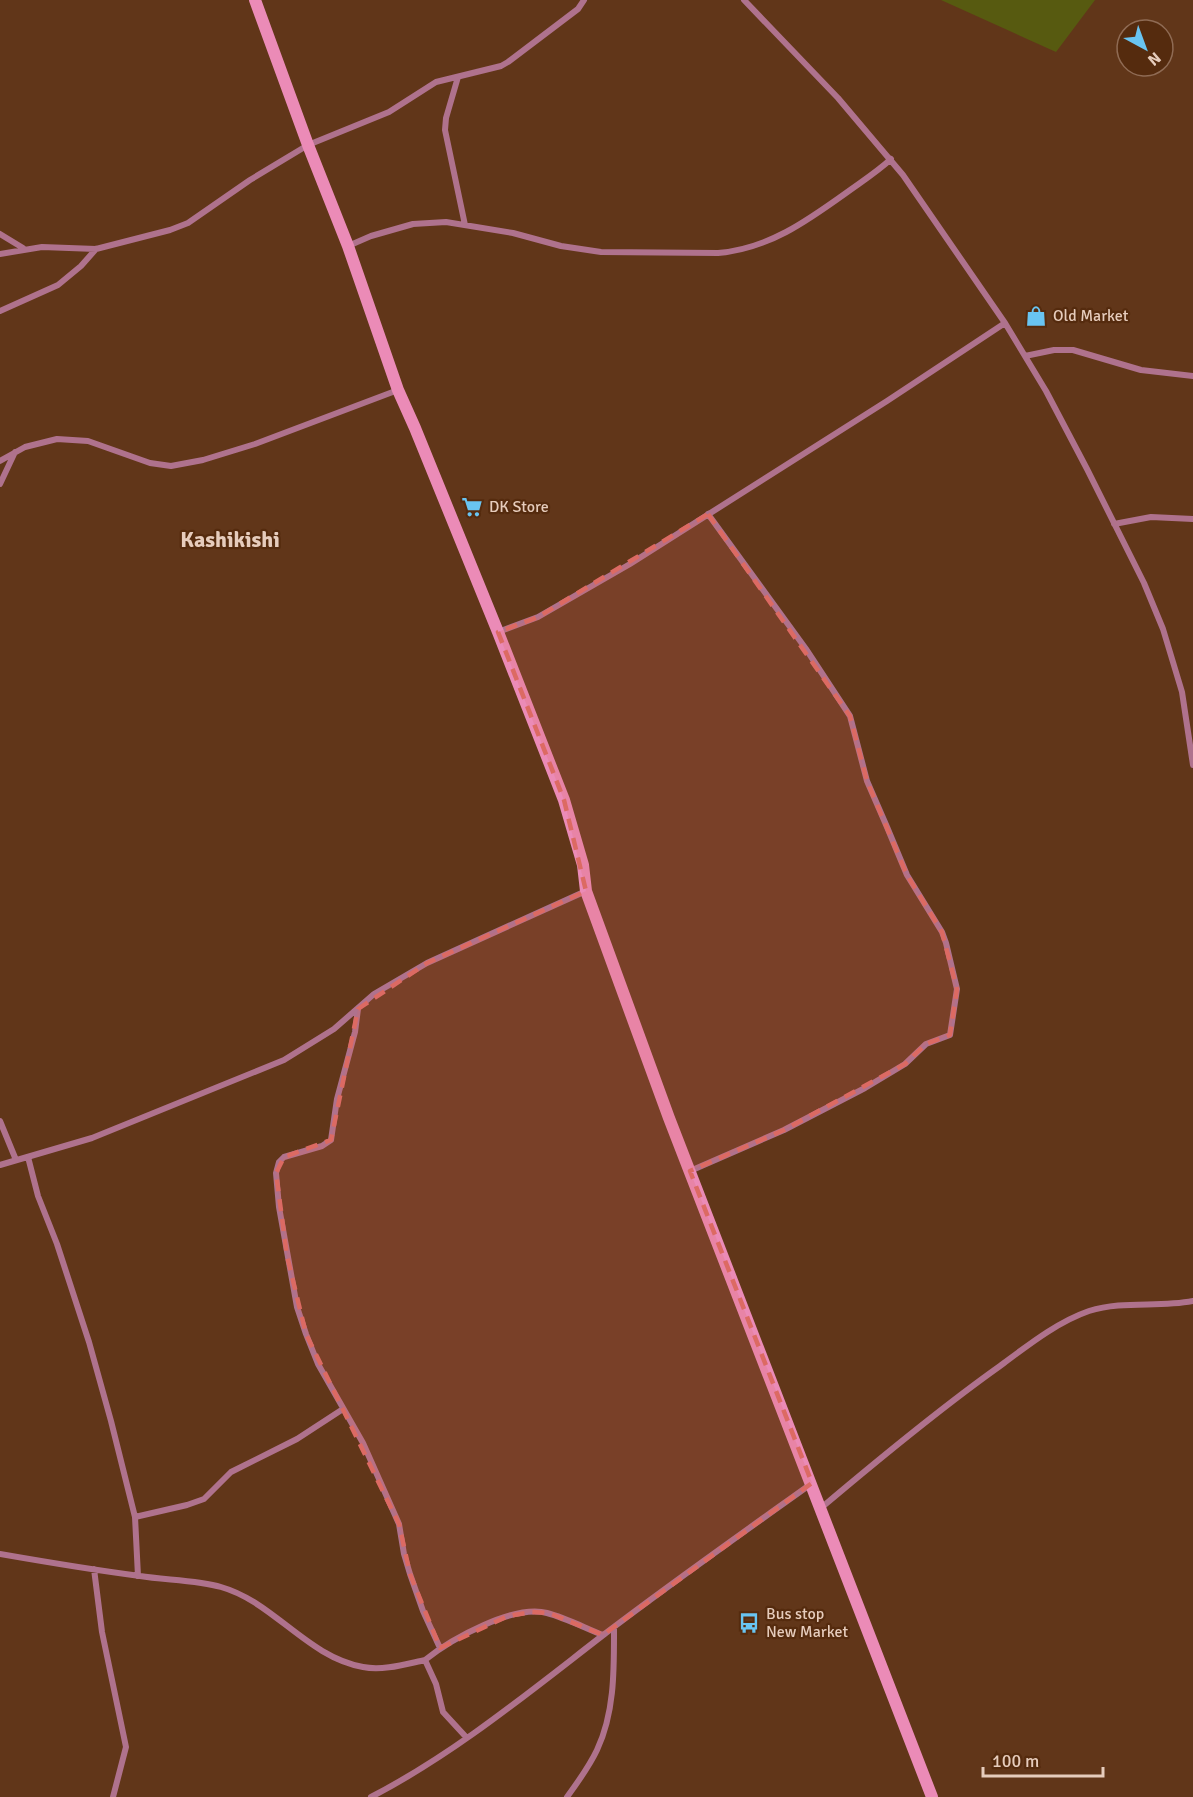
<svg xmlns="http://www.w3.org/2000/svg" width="1193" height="1797" font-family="Signika,sans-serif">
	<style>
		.green { fill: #575a10 }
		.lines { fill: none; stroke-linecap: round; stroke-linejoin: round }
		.minor { stroke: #af728d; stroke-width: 6 }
		.secondary { stroke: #eb8bb7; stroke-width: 12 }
		.marked { fill: #dc6a63; fill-opacity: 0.2; stroke: #dc6a63; stroke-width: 4.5; stroke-dasharray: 12 8; stroke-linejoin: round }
		.labels { text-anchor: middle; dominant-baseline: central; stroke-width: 4.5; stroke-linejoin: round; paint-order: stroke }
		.poi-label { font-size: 16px; fill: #e6ccbc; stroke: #552b0e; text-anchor: start }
		.district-label { font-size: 22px; font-weight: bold; fill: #e6ccbc; stroke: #552b0e }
	</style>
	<rect width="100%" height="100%" fill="#613619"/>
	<path class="green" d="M941,0H1095L1056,52Z"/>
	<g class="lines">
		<path class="minor" d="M744,0L838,98L903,175L1005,323L1046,391L1087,469L1144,583L1163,629L1182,692L1193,765
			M458,77L446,118L445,130L465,225
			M0,234L23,248
			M348,246L371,236L413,224L446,222L513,233L561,246L601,252L718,253C768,249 807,221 846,193C861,182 877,172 891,159
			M0,254L42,247L96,249L170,230L188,223L250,180L308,145L389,112L436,82L501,66L508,62L578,9L584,0
			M0,311L58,285L81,266L96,249
			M1025,356L1054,350H1073L1141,370L1193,376
			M0,461L25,447L57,439L88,441L150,463L171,466L203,460L255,444L398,390
			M0,484L15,452
			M1114,524L1151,517L1193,519
			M498,632L538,617L630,564L887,401L1005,323
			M358,1009L355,1032L337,1099L331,1140L322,1146L284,1157L279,1162L276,1173L279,1207L297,1307L306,1334L318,1364L363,1443L399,1524L404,1554L410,1574L423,1611L440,1648
			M0,1121L16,1160
			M28,1157L38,1196L57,1244L89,1342L111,1421L135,1517L138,1576
			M0,1165L92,1138L284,1060L334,1029L374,994L427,963L586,891
			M690,1171L784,1130L865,1088L905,1064L926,1044L950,1035L957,989L946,943L942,932L907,875L887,827L867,781L850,716L806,649L708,514
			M821,1508C879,1459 938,1410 1000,1366C1027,1346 1057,1322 1089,1311C1124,1300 1158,1308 1193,1301
			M135,1517L187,1505L204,1499L231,1472L297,1439L343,1409
			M0,1554C46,1562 93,1570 140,1576C164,1580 198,1580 221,1587C274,1602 307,1657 363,1667C383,1671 406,1664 425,1660L436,1684L443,1712L466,1737
			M94,1569L102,1632L126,1747L113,1797
			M425,1660C451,1639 514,1604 547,1613C566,1618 585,1628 603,1635
			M371,1797C454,1754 528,1693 602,1636C670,1584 741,1534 811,1484
			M567,1797C578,1782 589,1767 597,1750C615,1712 614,1668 614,1627"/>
		<path class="secondary" d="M255,0L308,145L348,246L398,390L415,428L498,632L564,800L583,865L586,891L669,1118L932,1797"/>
	</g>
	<path class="marked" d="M708,514L850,716L867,781L907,875L942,932L957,989L950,1035L926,1044L905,1064L784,1130L690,1171L812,1483L603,1635L549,1613L532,1612L508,1616L440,1648L410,1574L399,1524L306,1334L287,1256L276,1173L284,1157L331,1140L358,1009L427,963L586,891L564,800L498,632L538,617Z"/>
	<defs>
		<g id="shop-bare" transform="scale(1.62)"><path d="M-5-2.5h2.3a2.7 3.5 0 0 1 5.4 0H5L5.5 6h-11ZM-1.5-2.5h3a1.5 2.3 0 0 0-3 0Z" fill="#69c4f1" stroke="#552b0e" stroke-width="2.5" paint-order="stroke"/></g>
		<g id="supermarket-bare" transform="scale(1.62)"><path d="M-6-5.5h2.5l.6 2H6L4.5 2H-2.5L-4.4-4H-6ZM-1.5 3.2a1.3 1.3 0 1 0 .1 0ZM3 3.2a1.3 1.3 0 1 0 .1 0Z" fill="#69c4f1" stroke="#552b0e" stroke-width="2.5" paint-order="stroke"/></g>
		<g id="bus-bare" transform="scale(1.62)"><path d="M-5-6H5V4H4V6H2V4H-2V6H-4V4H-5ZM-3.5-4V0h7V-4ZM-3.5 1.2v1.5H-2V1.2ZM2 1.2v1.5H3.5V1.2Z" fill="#69c4f1" stroke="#552b0e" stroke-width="2.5" paint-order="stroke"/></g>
	</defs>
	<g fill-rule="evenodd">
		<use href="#shop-bare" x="1036" y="316"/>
		<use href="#supermarket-bare" x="472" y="507"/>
		<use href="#bus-bare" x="749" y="1623"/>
	</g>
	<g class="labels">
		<g class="poi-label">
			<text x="1053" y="316">Old Market</text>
			<text x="489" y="507">DK Store</text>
			<text x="766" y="1614">Bus stop<tspan x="766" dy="18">New Market</tspan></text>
		</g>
		<g class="district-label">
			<text x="230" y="539">Kashikishi</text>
		</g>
	</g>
	<g transform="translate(1145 48) rotate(139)"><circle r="28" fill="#552b0e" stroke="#8f6b54" stroke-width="1.5"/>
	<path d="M0-4.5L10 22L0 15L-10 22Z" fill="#69c4f1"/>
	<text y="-9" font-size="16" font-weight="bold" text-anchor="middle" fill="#e6ccbc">N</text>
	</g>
	<path d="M983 1767v9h120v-9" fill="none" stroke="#e6ccbc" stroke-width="3"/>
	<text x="992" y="1767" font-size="18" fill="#e6ccbc" stroke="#552b0e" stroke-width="4.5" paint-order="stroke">100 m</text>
</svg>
